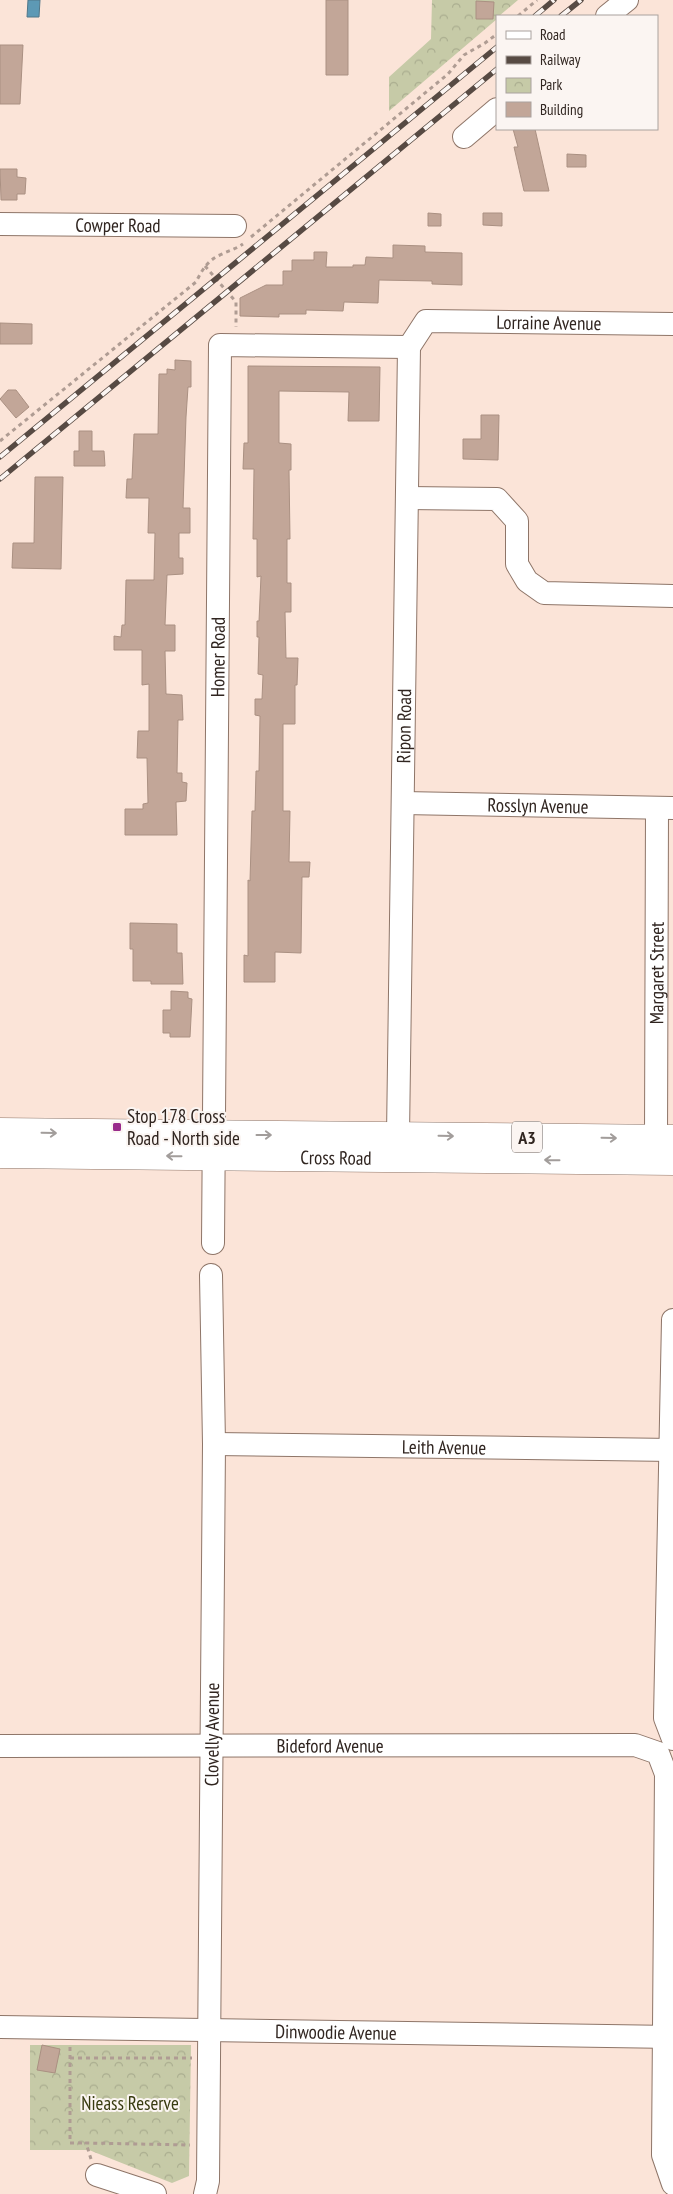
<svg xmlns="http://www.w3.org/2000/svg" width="673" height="2194" font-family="'PT Sans Narrow',sans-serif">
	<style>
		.park { fill: url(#park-crowns) }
		.water { fill: #5d99b5; stroke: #507688 }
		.building { fill: #c2a698; stroke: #aa9082 }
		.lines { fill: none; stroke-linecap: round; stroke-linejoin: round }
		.minor-casing { stroke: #8e7568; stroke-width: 24 }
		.highway-casing { stroke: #8e7568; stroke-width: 29 }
		.path { stroke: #af9c93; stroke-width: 3; stroke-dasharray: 4 4; stroke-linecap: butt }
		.minor { stroke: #fff; stroke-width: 22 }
		.highway { stroke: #fff; stroke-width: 28 }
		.rail-casing { stroke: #574a43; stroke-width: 5.5 }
		.rail { stroke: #fbf5f2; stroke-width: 4; stroke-dasharray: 11; stroke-linecap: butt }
		.oneway { stroke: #a29d9b }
		.poi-dot { fill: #992b8b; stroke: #fbf5f2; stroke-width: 2 }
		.labels { text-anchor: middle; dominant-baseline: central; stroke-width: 4; stroke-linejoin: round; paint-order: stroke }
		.shield { fill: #fbf5f2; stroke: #6d635f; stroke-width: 1 }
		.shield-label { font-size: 18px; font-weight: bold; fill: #302520 }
		.street-label { font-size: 19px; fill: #302520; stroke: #fbf5f2 }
		.poi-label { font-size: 19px; fill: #302520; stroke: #fbf5f2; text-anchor: start }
		.park-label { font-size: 19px; fill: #383b10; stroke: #fbf5f2 }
	</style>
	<defs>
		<pattern id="park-crowns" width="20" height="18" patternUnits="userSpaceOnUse" patternTransform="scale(1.25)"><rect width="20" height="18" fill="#c6caa7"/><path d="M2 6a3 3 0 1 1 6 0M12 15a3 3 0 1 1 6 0" fill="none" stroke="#aaad8f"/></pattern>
	</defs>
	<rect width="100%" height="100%" fill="#fbe4d8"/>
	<path class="park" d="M432,0H518L499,16H497V19L389,111V77L431,39Z
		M30,2045H191L189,2176L172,2183L89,2150H30Z"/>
	<path class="water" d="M28,0H40L39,17H27Z"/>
	<path class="building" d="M326,0H348V75H326Z
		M476,1L494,2L493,19H476Z
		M0,45H23L20,104H0Z
		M513,129H535L549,191H524L514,147H518Z
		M567,154L586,155V167H567Z
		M0,169H17V177L26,178L25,194H17V200H1Z
		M428,213L441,214V226H428Z
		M483,213H502V226L483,225Z
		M393,245L425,246V252L462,253V285L432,284V281L379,280L378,303L344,302L343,311L306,310V314H279V317L240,316V298L266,285H283V271H292V260H314V252H327L326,267H353V265H365L366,257L393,258Z
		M0,323L32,324V344H0Z
		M175,360L191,361V387H188L186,417L183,508H190V533H179V558H183V574L167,575L165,625H175V651H165L166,694L182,695L183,720H178L177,773H182V782L187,783L186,801L176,802L177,835H125V809H143V804L148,803L147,758H137L138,731H149V684L142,685V650H114V636L121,637L122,625H125L126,580H154L155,533H148L149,498H126L127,479H132L134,434H158L159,374H167V369L175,370Z
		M248,366L380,367L379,421H348L349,392L279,391V443L291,444V470H289L290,539H287V583H291V612H285L286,658H298L297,685H295V724H283V811H290L289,862H310L309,877H302L301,953L275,952V982H244V955L248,956V880L250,881L252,811H255L256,771H259L260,716L255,715V699H262L263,675L258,674L259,637H257V621H259L261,576L257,577V539H253L254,469H243L244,443H248Z
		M8,390H16L29,407L16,418L0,399Z
		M481,415H499L498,460L463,459V439H481Z
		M79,431H92V451H104L105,466H74V451H79Z
		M35,477H63L61,569L12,568L13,543H34Z
		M130,923L177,924V953H182L183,984H151V981H133V949H130Z
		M171,991L188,992V998L192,999L190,1037H170V1033H163V1010H171Z
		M42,2045L60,2049L55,2073L37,2070Z"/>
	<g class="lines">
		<g class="minor-casing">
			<g id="minor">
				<path d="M607,16L627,0"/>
				<path d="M464,137L497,109"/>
				<path id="s1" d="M0,224L235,226"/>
				<path d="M407,498L497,499L517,521V564L527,581L544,593L673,596"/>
				<path id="s2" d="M403,803L673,808"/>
				<path id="s3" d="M398,1135L409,347L426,321L673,324"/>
				<path id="s4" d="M656,1139L657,808"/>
				<path id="s5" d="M213,1243L220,345L409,347"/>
				<path d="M673,1320L665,1718L673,1739"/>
				<path id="s6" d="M214,1444L673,1450"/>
				<path id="s7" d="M0,1746L635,1745L658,1753L666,1774L663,2155L673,2184"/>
				<path id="s8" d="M0,2027L673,2037"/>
				<path d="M97,2175L155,2194"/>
				<path id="s9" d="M205,2194L208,2181L214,1444L211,1275"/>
			</g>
		</g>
		<g class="highway-casing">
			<g id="highway">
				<path d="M0,1132L673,1139"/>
				<path id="s10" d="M0,1154L673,1161"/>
			</g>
		</g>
		<path class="path" d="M518,16L537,0
			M251,237L448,74L464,55L485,43L497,34
			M205,266L236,302V327
			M0,441L196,282C202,270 208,260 220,255C228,251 236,249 243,244
			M70,2047V2143H86
			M70,2058H192
			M91,2159L86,2143L190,2145"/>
		<use href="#minor" class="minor"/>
		<use href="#highway" class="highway"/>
		<g class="rail-casing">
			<path id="rail" d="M535,16L554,0
				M561,16L581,0
				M0,457L497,47
				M0,479L497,69"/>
		</g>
		<use href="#rail" class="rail"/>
	</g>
	<defs><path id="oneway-shaft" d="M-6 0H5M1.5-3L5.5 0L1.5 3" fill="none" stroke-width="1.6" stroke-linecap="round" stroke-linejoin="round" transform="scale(1.25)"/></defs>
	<g class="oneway">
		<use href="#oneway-shaft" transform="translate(49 1133) rotate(1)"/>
		<use href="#oneway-shaft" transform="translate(264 1135)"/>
		<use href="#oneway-shaft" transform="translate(446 1136) rotate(1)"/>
		<use href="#oneway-shaft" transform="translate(609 1138) rotate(1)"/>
		<use href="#oneway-shaft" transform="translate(174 1156) rotate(-179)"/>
		<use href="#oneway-shaft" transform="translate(552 1160) rotate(-179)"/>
	</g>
	<rect class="poi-dot" x="112" y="1122" width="10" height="10" rx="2.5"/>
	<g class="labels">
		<rect class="shield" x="512" y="1121.5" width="30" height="31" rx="4"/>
		<g class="shield-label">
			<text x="527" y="1137">A3</text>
		</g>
		<g class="street-label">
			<text stroke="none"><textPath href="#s1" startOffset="118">Cowper Road</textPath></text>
			<text stroke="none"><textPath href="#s3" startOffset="942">Lorraine Avenue</textPath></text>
			<text stroke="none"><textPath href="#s5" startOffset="586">Homer Road</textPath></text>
			<text stroke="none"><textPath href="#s3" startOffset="409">Ripon Road</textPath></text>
			<text stroke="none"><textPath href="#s2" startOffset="135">Rosslyn Avenue</textPath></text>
			<text stroke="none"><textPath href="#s4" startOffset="166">Margaret Street</textPath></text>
			<text stroke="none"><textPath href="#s10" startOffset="336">Cross Road</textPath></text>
			<text stroke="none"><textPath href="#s6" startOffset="230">Leith Avenue</textPath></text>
			<text stroke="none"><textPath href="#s9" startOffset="460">Clovelly Avenue</textPath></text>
			<text stroke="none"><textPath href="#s7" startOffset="330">Bideford Avenue</textPath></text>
			<text stroke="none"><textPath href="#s8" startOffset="336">Dinwoodie Avenue</textPath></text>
		</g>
		<g class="poi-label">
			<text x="127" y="1116">Stop 178 Cross<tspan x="127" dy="22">Road - North side</tspan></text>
		</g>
		<g class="park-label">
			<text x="130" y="2103">Nieass Reserve</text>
		</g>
	</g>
	<rect x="496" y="15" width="162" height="115" fill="#fbf5f2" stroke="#aaa29e"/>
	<rect x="506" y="31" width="25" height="8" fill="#ffffff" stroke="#aaa29e"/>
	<text x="540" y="40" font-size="15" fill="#302520">Road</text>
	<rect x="506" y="56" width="25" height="8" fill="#574a43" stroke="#aaa29e"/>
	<text x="540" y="65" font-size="15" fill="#302520">Railway</text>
	<rect x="506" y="78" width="25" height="15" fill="url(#park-crowns)" stroke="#aaa29e"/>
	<text x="540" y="90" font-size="15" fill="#302520">Park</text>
	<rect x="506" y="102" width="25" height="15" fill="#c2a698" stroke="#aaa29e"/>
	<text x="540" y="115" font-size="15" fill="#302520">Building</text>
</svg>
